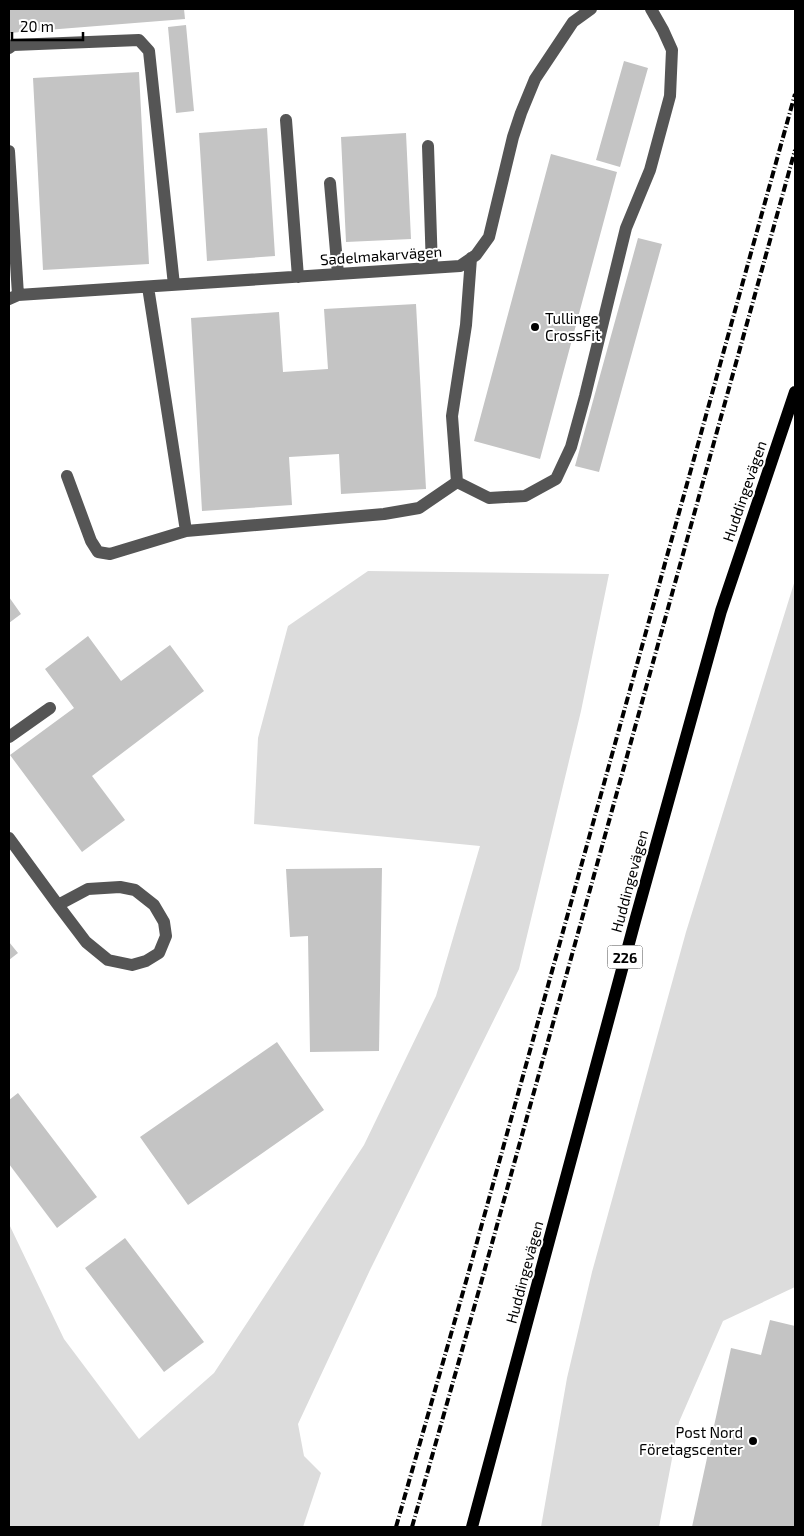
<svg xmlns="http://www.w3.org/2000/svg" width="804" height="1536" font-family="'Exo 2',sans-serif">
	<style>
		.green { fill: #dcdcdc }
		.building { fill: #c4c4c4 }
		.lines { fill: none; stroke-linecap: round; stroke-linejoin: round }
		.minor { stroke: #555; stroke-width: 12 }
		.major { stroke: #000; stroke-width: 12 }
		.rail { stroke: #000; stroke-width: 4; stroke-dasharray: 8 2.5 1 2.5; stroke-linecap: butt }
		.poi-dot { fill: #000; stroke: #fff; stroke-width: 2 }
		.labels { text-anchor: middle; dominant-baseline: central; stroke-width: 4; stroke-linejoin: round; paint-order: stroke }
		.shield { fill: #fff; stroke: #4c4c4c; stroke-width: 1 }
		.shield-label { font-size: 14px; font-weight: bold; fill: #000 }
		.street-label { font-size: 15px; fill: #000; stroke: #fff }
		.poi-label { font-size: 15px; fill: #000; stroke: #fff; text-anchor: start }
	</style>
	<rect width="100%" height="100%" fill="#fff"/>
	<path class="green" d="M368,571L609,574L581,711L519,969L370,1270L298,1424L304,1456L321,1473L303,1527H9V1224L64,1339L139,1439L214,1373L364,1145L436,996L480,846L254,824L258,738L288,626Z
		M795,580V1287L723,1321L679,1422L659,1527H541L567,1378L592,1272L686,932Z"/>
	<path class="building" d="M9,9H184L185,19L9,33Z
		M186,25L194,111L176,113L168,27Z
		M624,61L648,68L620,167L596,160Z
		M139,72L149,264L43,270L33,78Z
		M267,128L275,256L207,261L199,133Z
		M406,133L411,239L346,242L341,137Z
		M551,154L617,172L540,459L474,441Z
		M638,238L662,244L599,472L575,466Z
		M416,304L426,489L341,494L339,454L289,457L292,505L202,511L191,318L279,312L283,372L328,369L324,309Z
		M9,597L21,614L9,623Z
		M88,636L121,681L170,645L204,691L92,776L125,820L82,852L10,755L74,708L45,669Z
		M382,868L379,1051L310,1052L308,936L290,937L286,869Z
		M9,942L18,953L9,960Z
		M277,1042L324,1110L188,1205L140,1137Z
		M18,1093L97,1197L57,1228L9,1164V1100Z
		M125,1238L204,1342L164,1372L85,1268Z
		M770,1320L795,1326V1527H692L731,1348L761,1355Z"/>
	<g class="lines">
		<path class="minor" d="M9,48L13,45L139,40L149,51L174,285
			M286,120L298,277
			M428,146L432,268
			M9,151L18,295
			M330,183L338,274
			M471,258L466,325L452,416L457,482L489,498L525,496L556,479L571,447L585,396L626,228L650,170L670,96L672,50L663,30L651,9
			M148,287L186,531
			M9,299L18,295L460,266L476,255L489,237L513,137L521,113L535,79L573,22L591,9
			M67,476L91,541L98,552L110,554L186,531L384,514L419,508L457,482
			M9,737L50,708
			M9,838L58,905L86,942L108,960L132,965L146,961L159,953L166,936L164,922L154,905L135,890L120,887L88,889L58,905"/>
		<path class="major" d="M472,1527L635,921L721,611L795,392"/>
		<path class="rail" d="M396,1527L467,1278L795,94
			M412,1527L481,1283L795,150"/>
	</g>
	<g class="poi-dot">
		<circle cx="535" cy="327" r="5"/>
		<circle cx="753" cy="1441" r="5"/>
	</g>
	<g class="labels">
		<rect class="shield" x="607.5" y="945.5" width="35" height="23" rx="4"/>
		<g class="shield-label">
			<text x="625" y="957">226</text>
		</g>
		<g class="street-label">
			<text transform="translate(381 255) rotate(-4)">Sadelmakarvägen</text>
			<text transform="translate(744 491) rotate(-71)">Huddingevägen</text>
			<text transform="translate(629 881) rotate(-75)">Huddingevägen</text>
			<text transform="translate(524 1272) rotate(-75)">Huddingevägen</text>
		</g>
		<g class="poi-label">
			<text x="545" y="318">Tullinge<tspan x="545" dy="17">CrossFit</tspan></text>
			<text x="743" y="1432" text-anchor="end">Post Nord<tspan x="743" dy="17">Företagscenter</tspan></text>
		</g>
	</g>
	<rect width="804" height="1536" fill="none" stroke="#000000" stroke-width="20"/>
	<path d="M12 32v8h71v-8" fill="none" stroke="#000000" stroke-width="2.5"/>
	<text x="20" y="32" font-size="15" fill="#000000" stroke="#ffffff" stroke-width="4" paint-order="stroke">20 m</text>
</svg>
